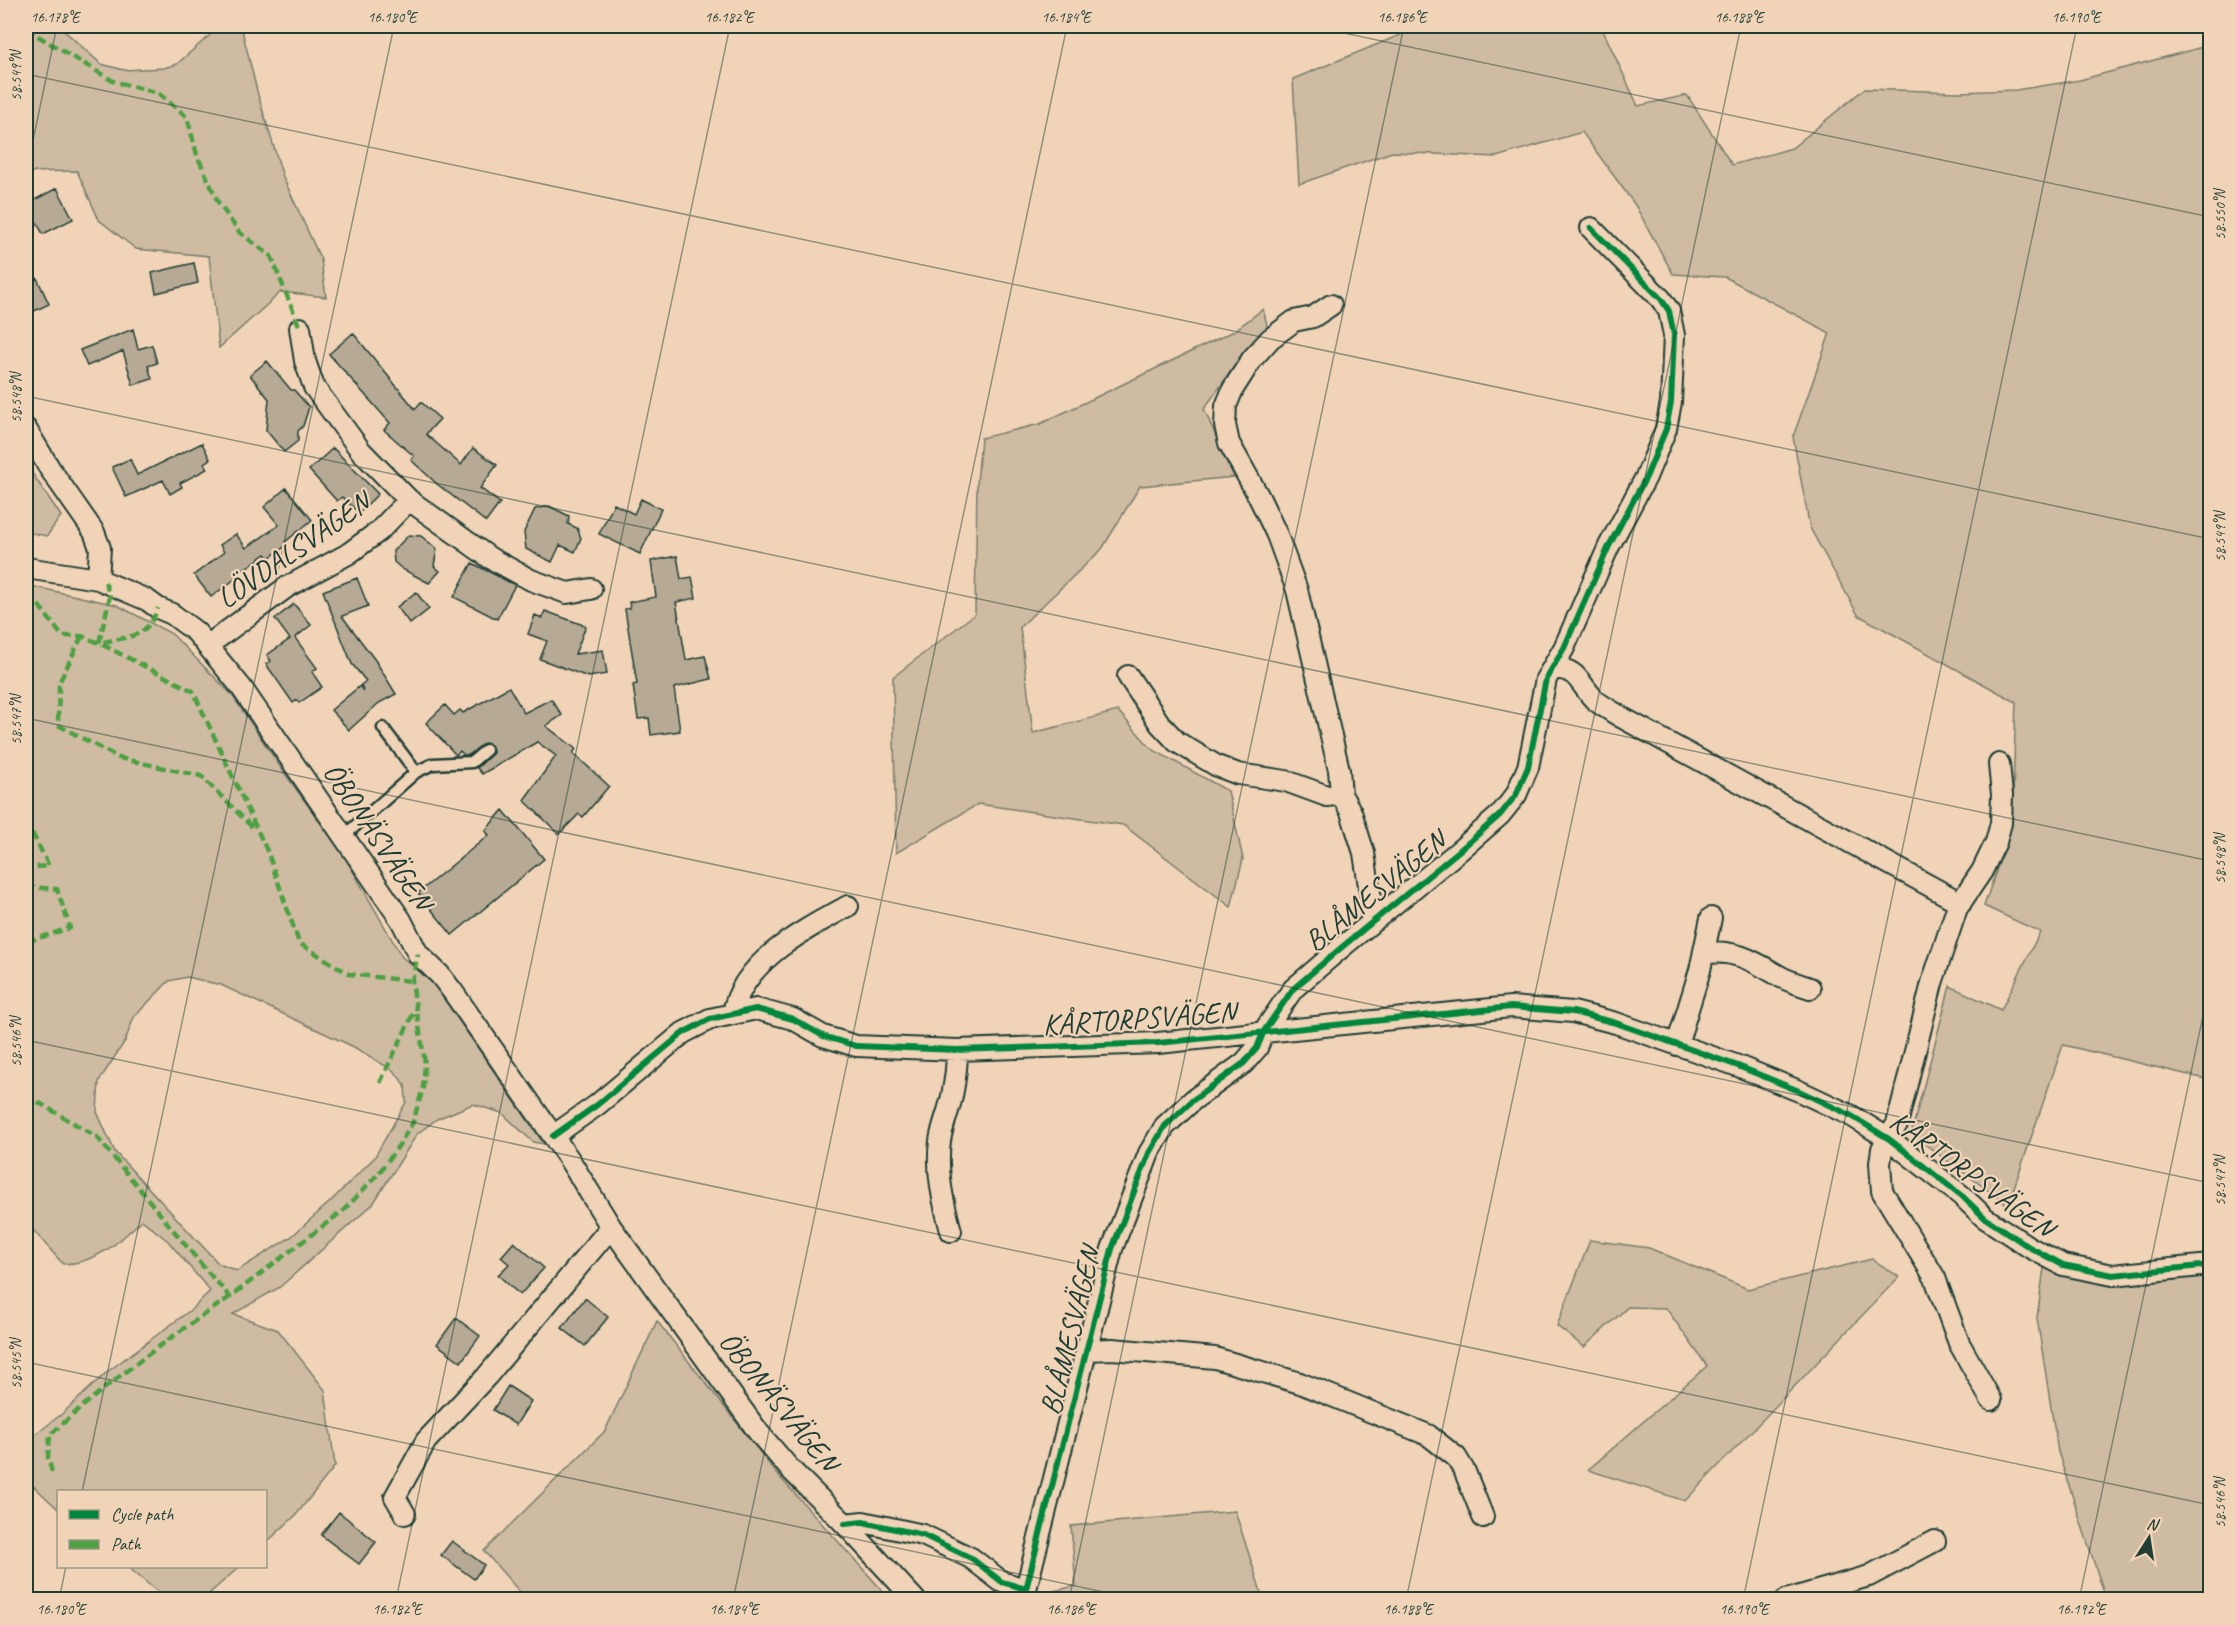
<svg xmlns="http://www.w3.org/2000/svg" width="2236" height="1625" font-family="Caveat,sans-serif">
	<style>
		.green { fill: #cfbba2; stroke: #777c6b; stroke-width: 1.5; fill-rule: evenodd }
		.building { fill: #b6aa94; stroke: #1f3d34; stroke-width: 1.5 }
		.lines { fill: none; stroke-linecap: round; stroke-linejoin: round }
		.service-casing { stroke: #1f3d34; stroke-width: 15 }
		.minor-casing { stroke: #1f3d34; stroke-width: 24 }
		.service { stroke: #f1d4b8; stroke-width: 10 }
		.minor { stroke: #f1d4b8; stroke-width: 20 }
		.quiet { stroke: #4da043; stroke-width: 4.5; stroke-dasharray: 9 4.5; stroke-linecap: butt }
		.cycleway-casing { stroke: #f1d4b8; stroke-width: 10 }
		.cycleway { stroke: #00873e; stroke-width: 6 }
		.ticks { fill: none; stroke: #1f3d34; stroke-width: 1.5; stroke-opacity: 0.45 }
		.labels { text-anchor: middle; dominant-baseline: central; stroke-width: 4.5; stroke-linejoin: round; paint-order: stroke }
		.street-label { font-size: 30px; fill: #1f3d34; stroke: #f1d4b8 }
		.neatline { fill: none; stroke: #1f3d34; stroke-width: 2 }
		.ticks-label { font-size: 15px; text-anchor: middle; fill: #1f3d34 }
	</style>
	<rect width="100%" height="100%" fill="#f1d4b8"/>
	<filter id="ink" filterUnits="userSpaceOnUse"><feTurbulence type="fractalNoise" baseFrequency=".0167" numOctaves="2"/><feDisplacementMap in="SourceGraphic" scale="12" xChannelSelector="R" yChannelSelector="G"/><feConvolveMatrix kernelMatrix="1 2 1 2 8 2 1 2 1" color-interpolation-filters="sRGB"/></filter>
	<g filter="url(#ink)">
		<path class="green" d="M26,26H59L101,64L124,70L164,68L177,64L210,35V26H241L258,95L283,177L321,260L326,297L281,292L219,348L209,256L136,249L99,220L77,171L26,172Z
			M1422,26H1601L1638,106L1687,95L1732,165L1792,148L1864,89L1958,92L2016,90L2080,80L2210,45V1080L2063,1045L2008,1205L1911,1134L1950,986L2001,1010L2040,932L1984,906L2012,825L2016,702L1858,615L1810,528L1793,437L1830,333L1725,277L1673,274L1635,205L1582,132L1496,157L1392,152L1299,184L1293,79Z
			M1263,309L1268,329L1239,360L1204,409L1234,477L1140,486L1102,549L1020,627L1033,733L1118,711L1152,749L1228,791L1243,859L1231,907L1123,825L978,804L896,853L893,677L975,614L977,484L981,438L1040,424L1234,331Z
			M26,464L61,516L47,536L26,532Z
			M26,585L117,605L172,634L232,695L283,771L343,854L402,957L433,983L544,1144L533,1142L502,1113L473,1104L437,1119L417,1134L373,1204L280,1287L233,1314L278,1330L325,1390L335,1466L296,1515L266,1543V1492H58V1509L26,1479V1442L63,1413L107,1372L192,1309L210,1291L168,1241L142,1220C120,1241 96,1264 63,1264L26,1222ZM187,977L221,985L354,1047L394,1071L405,1085L406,1102L374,1158L331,1201L291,1237L237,1271L219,1264L115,1152L97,1112L99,1081L125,1041L134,1017L169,981Z
			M1590,1240L1649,1248L1748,1289L1872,1259L1899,1277L1685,1501L1588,1470L1707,1366L1666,1308L1628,1307L1584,1347L1557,1326Z
			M2044,1268L2111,1286L2210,1276V1599H2106L2058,1452L2037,1318Z
			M657,1321L777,1474L890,1599H526L484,1551L605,1431Z
			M1235,1511L1261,1592L1258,1599H1040L1039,1594L1076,1586L1071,1526Z
			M128,1567H239L210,1593L217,1600L166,1599Z"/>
		<path class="building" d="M57,188L73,219L43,234L27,204Z
			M194,263L198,283L156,293L152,273Z
			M37,278L49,304L26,315V284Z
			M133,329L138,349L152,345L157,363L148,366L152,379L133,385L123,351L87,366L80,350Z
			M353,333L415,409L421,402L440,419L426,434L461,465L473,448L497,465L480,488L500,503L486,522L437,484L411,460L414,456L384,430L390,423L329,354Z
			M267,361L291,390H294L309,407L303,426L298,431V441L284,452L266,430L269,399L250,375Z
			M202,443L210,459L204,463L207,469L180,483L182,487L170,494L163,480L126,497L112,467L130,459L137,475Z
			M333,448L378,494L359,513L342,497L337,501L309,470Z
			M286,488L312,520L285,542L287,545L269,558L266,554L237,574L239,576L211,597L194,575L224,552L220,545L236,534L246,548L279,525L264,507Z
			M641,499L661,509L640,554L599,534L614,504L634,514Z
			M549,506L569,516L568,524L577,528L581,538L575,552L560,545L552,562L526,549L524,532L535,509Z
			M409,535L421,536L437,549L434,566L440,571L429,583L402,569L394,562L393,551Z
			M677,556L681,579L692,577L696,598L676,602L686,660L705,656L711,679L674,688L680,731L651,735L649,718L638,719L633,685L637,684L625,609L630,608L629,602L656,597L651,561Z
			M472,563L515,585L497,619L454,597Z
			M357,578L368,606L342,616L375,660L396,694L379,703L349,730L331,710L360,686L363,691L361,685L366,681L352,664L323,591Z
			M416,592L429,609L410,624L397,607Z
			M294,604L311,625L295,638L317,668L312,672L322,687L299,703L297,700L293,703L266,664L271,661L267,655L290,639L275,619Z
			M545,611L586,626L575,654L603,650L607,674L588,677L540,659L547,641L528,634L535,615L542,618Z
			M509,687L524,713L551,699L562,715L546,726L576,749L573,753L609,786L583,817L579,814L559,834L524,800L556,756L537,742L482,774L477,768L493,753L491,745L484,743L469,755H464L460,751L456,755L426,723L445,705L454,715L460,710L463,713Z
			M503,810L544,859L452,935L418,893L489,835L485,831Z
			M514,1242L544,1268L520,1295L498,1275L509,1264L501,1257Z
			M585,1298L608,1317L585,1346L562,1328Z
			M456,1318L480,1336L461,1362L437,1344Z
			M508,1386L531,1401L516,1425L493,1410Z
			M339,1512L376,1542L359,1564L321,1535Z
			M452,1541L484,1565L474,1579L441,1555Z"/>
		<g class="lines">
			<g class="service-casing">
				<path id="service" d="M383,728L416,772
					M344,836L416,772L433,764L472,762L486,750"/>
			</g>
			<g class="minor-casing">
				<path id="minor" d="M1331,305L1313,317L1294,321L1270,339L1252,359L1233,389L1226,406L1225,425L1229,443L1259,497L1277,535L1297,590L1339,770L1341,794L1351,812L1364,853L1372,906L1371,923
					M300,328L305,361L314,387L361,451L409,500L490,558L531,580L567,593L591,589
					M26,429L50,469L94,532L100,548L98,579
					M26,568L98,579L147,600L158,608L172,614L196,632L241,687L401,920L418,954L440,975L453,992L569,1159L611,1227L759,1433L790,1469L845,1524L915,1600
					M207,646L287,587L348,554L379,531L409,500
					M1552,669C1579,667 1579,685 1596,701C1604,707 1613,712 1621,717L1961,903
					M1128,676L1160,724L1177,742L1217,766L1238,774L1286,781L1327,796L1341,794
					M1704,954C1734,947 1758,964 1783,978C1791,982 1801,985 1810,988
					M733,1013C743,960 805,930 848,906
					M1677,1045L1700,970L1711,918
					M553,1136L597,1105L683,1033L710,1019L756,1009L793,1019L823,1036L856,1046L957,1050L1158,1043L1511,1007L1573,1012L1616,1023L1738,1066L1799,1091L1850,1115L1889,1139L1962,1196L1985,1218L2029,1247L2063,1265L2113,1275L2210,1265
					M951,1231C943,1201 936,1173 940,1141C942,1126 949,1111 952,1096C955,1081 957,1066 957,1050
					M1088,1350L1112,1349L1215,1358L1300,1383L1428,1435L1456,1457L1465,1472L1483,1517
					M1991,1400L1959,1343L1935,1278L1882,1191L1880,1163L1882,1149L1897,1124L1932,983L1957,908L1982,871L1996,842L2001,823L2002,795L1999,764
					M405,1514L395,1497L426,1441L487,1376L611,1227
					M845,1524L863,1522L923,1535L971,1558L1002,1582L1026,1589L1112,1249L1149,1153L1165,1126L1193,1100L1244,1063L1257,1048L1264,1031L1293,989L1342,947L1460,850L1500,815L1516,795L1528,767L1546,679L1564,648L1609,546L1646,477L1666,429L1671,402L1674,335L1669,311L1661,299L1591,228
					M1786,1600L1869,1576L1935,1541"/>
			</g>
			<use href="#service" class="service"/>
			<use href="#minor" class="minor"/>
			<path class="quiet" d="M26,29L113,81L158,93L187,117L197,155L218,202L239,232L271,256L300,328
				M105,582L110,596L99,643C128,636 146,640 158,608
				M26,603H37L62,636H82L99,643L193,691L268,853L299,943L349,974L412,981
				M82,636L59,683L58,725L119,758L201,776L255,830
				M26,821L49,866L26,868
				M26,887L57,889L70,928L26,942
				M380,1083L416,1008L412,981L418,954
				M26,1095L97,1137L206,1270L230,1297L344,1210L379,1173L399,1145L413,1122L423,1088L425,1063L416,1008
				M52,1472L48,1458L50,1435C106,1384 167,1339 230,1297"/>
			<g class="cycleway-casing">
				<path id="cycleway" d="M553,1136L597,1105L683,1033L710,1019L756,1009L793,1019L823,1036L856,1046L957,1050L1158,1043L1511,1007L1573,1012L1616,1023L1738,1066L1799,1091L1850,1115L1889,1139L1962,1196L1985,1218L2029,1247L2063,1265L2113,1275L2210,1265
					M845,1524L863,1522L923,1535L971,1558L1002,1582L1026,1589L1112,1249L1149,1153L1165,1126L1193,1100L1244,1063L1257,1048L1264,1031L1293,989L1342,947L1460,850L1500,815L1516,795L1528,767L1546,679L1564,648L1609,546L1646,477L1666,429L1671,402L1674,335L1669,311L1661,299L1591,228"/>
			</g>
			<use href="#cycleway" class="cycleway"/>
		</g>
	</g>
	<path class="ticks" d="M1311,26L2210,217M26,74L2210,539M26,174L57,26M26,396L2210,861M26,718L2210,1183M26,1040L2210,1505M26,1362L1141,1600M82,1492L394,26M59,1600L66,1566M396,1600L730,26M733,1600L1067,26M1069,1600L1404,26M1406,1600L1741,26M1743,1600L2077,26M2079,1600L2210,983"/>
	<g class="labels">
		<g class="street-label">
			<text transform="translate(293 550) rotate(-35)">LÖVDALSVÄGEN</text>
			<text transform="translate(378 836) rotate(56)">ÖBONÄSVÄGEN</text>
			<text transform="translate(1375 891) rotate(-39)">BLÅMESVÄGEN</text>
			<text transform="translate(1139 1018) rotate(-4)">KÅRTORPSVÄGEN</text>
			<text transform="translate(1972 1174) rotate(36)">KÅRTORPSVÄGEN</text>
			<text transform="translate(1070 1331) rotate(-76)">BLÅMESVÄGEN</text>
			<text transform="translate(779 1401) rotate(51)">ÖBONÄSVÄGEN</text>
		</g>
	</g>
	<rect width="2236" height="1625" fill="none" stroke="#f1d4b8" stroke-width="66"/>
	<rect x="57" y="1490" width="210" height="78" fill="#f1d4b8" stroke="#9d9883" stroke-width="1.5"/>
	<rect x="69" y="1510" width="30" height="9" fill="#00873e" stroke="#9d9883" stroke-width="1.5"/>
	<text x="111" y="1520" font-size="18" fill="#1f3d34">Cycle path</text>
	<rect x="69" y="1540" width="30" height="9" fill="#4da043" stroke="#9d9883" stroke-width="1.5"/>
	<text x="111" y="1550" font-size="18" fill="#1f3d34">Path</text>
	<g transform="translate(2149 1538) rotate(12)" stroke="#f1d4b8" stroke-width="4.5" paint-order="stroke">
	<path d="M0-4.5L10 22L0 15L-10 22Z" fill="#1f3d34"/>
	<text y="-9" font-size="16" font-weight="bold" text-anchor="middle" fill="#1f3d34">N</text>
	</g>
	<rect x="33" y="33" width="2170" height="1559" class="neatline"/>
	<g class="ticks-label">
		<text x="55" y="22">16.178°E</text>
		<text x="392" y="22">16.180°E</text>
		<text x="729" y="22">16.182°E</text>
		<text x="1066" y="22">16.184°E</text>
		<text x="1402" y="22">16.186°E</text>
		<text x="1739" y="22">16.188°E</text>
		<text x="2076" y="22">16.190°E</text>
		<text transform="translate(16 76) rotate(-90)" y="5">58.549°N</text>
		<text transform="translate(2220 215) rotate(-90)" y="5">58.550°N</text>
		<text transform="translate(16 398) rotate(-90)" y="5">58.548°N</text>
		<text transform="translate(2220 537) rotate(-90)" y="5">58.549°N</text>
		<text transform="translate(16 720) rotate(-90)" y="5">58.547°N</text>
		<text transform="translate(2220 859) rotate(-90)" y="5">58.548°N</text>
		<text transform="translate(16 1042) rotate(-90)" y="5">58.546°N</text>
		<text transform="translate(2220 1181) rotate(-90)" y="5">58.547°N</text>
		<text transform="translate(16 1364) rotate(-90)" y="5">58.545°N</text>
		<text transform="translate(2220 1503) rotate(-90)" y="5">58.546°N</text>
		<text x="61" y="1614">16.180°E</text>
		<text x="397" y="1614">16.182°E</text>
		<text x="734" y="1614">16.184°E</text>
		<text x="1071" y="1614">16.186°E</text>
		<text x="1408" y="1614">16.188°E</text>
		<text x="1744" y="1614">16.190°E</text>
		<text x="2081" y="1614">16.192°E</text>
	</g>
</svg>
